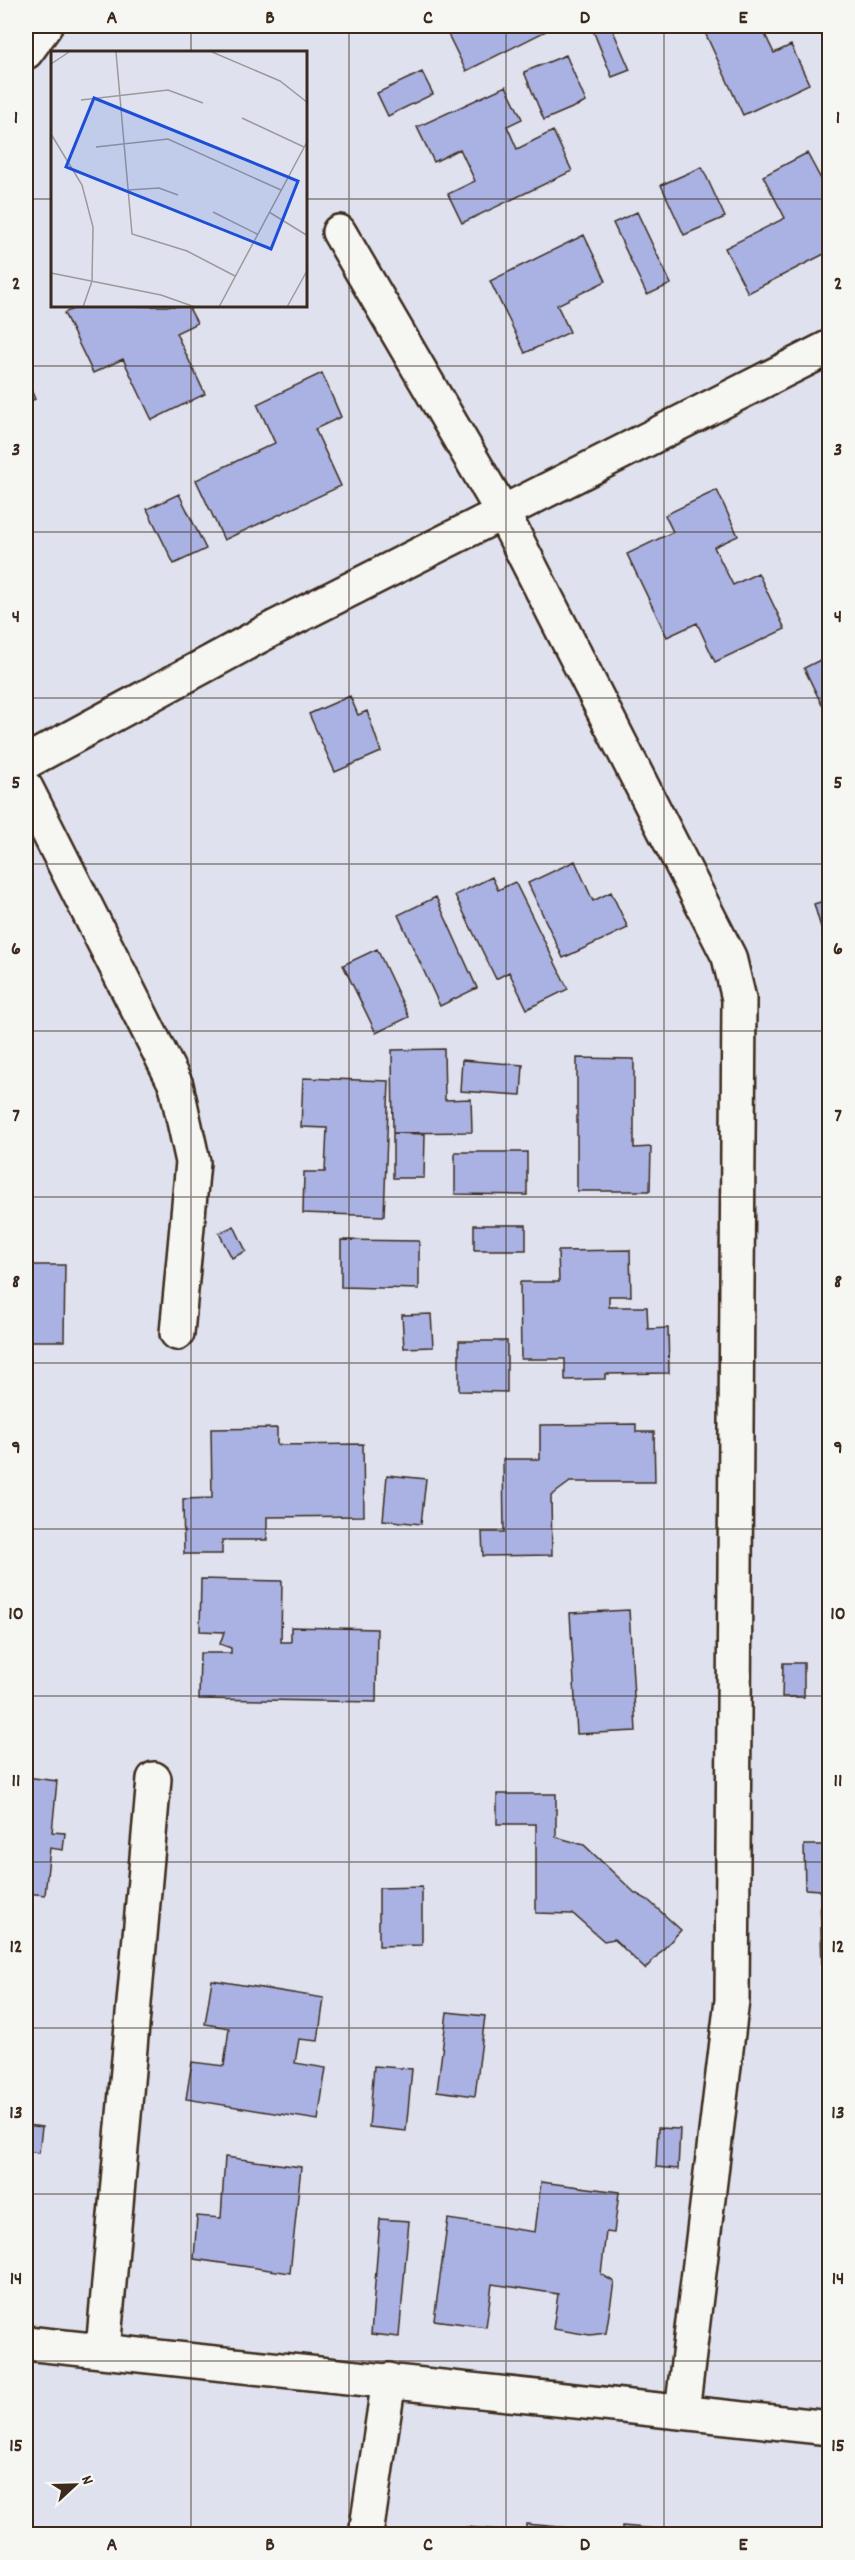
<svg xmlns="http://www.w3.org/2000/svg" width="855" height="2560" font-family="Dekko,sans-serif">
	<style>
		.building { fill: #a9b2e3; stroke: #3b2a1e; stroke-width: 1.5 }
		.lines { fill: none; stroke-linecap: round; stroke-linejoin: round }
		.minor-casing { stroke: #3b2a1e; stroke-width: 38 }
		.minor { stroke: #f6f6f2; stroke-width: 33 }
		.grid { fill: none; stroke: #3b2a1e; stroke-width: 1.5; stroke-opacity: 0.55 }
		.inset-road { fill: none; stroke: #9d989b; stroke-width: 1.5 }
		.view { fill: #1d4ed8; fill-opacity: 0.15; stroke: #1d4ed8; stroke-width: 3 }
		.inset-edge { fill: none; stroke: #3b2a1e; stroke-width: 3 }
		.neatline { fill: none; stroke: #3b2a1e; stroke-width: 2 }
		.grid-label { font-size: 20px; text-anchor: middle; font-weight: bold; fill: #3b2a1e }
	</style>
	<rect width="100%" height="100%" fill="#dfe2ee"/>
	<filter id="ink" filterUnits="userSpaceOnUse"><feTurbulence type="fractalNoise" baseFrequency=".0167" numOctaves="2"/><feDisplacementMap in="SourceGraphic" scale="12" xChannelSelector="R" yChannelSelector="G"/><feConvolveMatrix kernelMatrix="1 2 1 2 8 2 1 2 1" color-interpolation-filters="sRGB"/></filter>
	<g filter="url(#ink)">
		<path class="building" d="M444,26H544L546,31L466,71Z
			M599,26H611L630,70L612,77L592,28Z
			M702,26H761L774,53L791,45L809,84L743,115Z
			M566,55L586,102L544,120L524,72Z
			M422,72L433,94L388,116L377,93Z
			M506,86L522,119L507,126L517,149L553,131L572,171L462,223L448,194L475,181L460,149L434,162L417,127Z
			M807,153L830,196V251L748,293L725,248L785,218L763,176Z
			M702,167L725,217L684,235L661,185Z
			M637,212L671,284L647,295L613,223Z
			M584,235L606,281L557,305L570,332L525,353L490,281Z
			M79,306H188L197,323L176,333L205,394L152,420L123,359L93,373L64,313Z
			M322,373L341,417L315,429L341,486L224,540L196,480L275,443L257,404Z
			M26,378L35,399L26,403Z
			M717,490L738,536L714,547L733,585L758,573L785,629L715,662L697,623L667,637L627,554L673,532L665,515Z
			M179,494L206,549L174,564L147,509Z
			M830,655V702L822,705L804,668Z
			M350,696L358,715L367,711L381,752L335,772L309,714Z
			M575,861L593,901L611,892L628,928L563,958L528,883Z
			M492,877L498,890L515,882L568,989L527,1009L509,972L496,979L455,895Z
			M436,897L477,988L440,1006L398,915Z
			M830,899V939L825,941L814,904Z
			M377,949L409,1017L376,1033L343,965Z
			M444,1049L445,1100L471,1099L472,1132L393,1133L392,1050Z
			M577,1058L634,1059V1148L651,1147L650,1191H577Z
			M462,1060L523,1065L521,1095L460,1091Z
			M303,1078L389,1081L384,1216L303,1213L304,1172H325L327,1128L301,1127Z
			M393,1133L425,1134L424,1178H393Z
			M455,1152H527V1195L455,1194Z
			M474,1225H526V1250H474Z
			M234,1226L246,1251L232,1258L219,1233Z
			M341,1240L419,1241V1289L341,1287Z
			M630,1250L631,1296H609V1307H647L648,1329L668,1328L669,1373L605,1374V1379L565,1380V1359H521L520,1282H559L558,1251Z
			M27,1265H65L64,1341H27Z
			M431,1314L433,1347L404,1348L402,1315Z
			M459,1341H507V1392L459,1391Z
			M636,1424V1432H654L655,1482H570L551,1496L552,1555L483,1556L482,1532H504L503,1459H540V1425Z
			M277,1428V1445L363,1444L364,1516L267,1517V1540H222V1554H184L183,1499L212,1498L211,1429Z
			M387,1475L426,1479L421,1524L383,1520Z
			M201,1579L282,1581L281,1642H291V1627L377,1629L376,1702L199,1699L200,1653H231V1648L220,1644L224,1632L200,1631Z
			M629,1610L636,1731L577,1734L570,1613Z
			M783,1663H804V1697H782Z
			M26,1777L57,1781L52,1832L65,1833L63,1850L50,1848L45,1895L26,1893Z
			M497,1794H556V1837L584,1845L635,1893L648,1900L681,1930L645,1969L614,1939L604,1941L573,1914L536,1913V1824H497Z
			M804,1845H830V1970H822L820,1890L805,1889Z
			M422,1887V1945L379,1946V1888Z
			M212,1980L324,1998L318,2041L299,2039L295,2063L326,2068L318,2120L186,2099L192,2062L224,2066L229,2028L205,2024Z
			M447,2012L485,2016L475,2096L437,2091Z
			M374,2066L412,2069L406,2131L369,2127Z
			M26,2125L42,2127L39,2153L26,2151Z
			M658,2128L680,2129L678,2169L656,2167Z
			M225,2157L301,2167L290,2273L194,2259L197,2216L221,2218Z
			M541,2182L619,2192L614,2233L606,2232L601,2274L614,2282L606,2333L590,2335L553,2329L558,2294L492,2284L486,2327L434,2320L448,2219L535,2232Z
			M380,2219L409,2221L399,2337L371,2334Z
			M526,2524L570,2528V2534H465L466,2527L526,2532Z
			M622,2526L669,2530V2534H622Z"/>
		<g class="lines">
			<g class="minor-casing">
				<path id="minor" d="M26,52L45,26
					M339,232L503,513L729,957L739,999L732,2000L682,2412
					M26,762L274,628L830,347
					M26,788L176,1085L193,1162L177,1333
					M26,2343L830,2428
					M103,2350L154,1779
					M366,2534L389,2380"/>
			</g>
			<use href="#minor" class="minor"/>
		</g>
	</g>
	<path class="grid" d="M191,26V52M349,26V2534M506,26V2534M664,26V2534M26,199H52M306,199H830M191,306V2534M26,366H830M26,532H830M26,698H830M26,864H830M26,1031H830M26,1197H830M26,1363H830M26,1529H830M26,1696H830M26,1862H830M26,2028H830M26,2194H830M26,2361H830"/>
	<g transform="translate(51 51)">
		<rect width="256" height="256" fill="#dfe2ee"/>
		<path class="inset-road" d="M65,1L81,183L136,200L184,225M161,1L229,30L257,52M0,13L18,1M30,49L117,39L152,52M191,67L253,96M0,83L31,134L42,176L41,230L32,256M45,96L117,88L230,139M77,139L108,137L127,144M162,161L206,183M218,161L257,185M0,222L110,244L144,256M168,256L257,89M236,256L257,218"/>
		<path class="view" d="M43,47L247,130L220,198L15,116Z"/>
		<rect width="256" height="256" class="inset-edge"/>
	</g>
	<rect width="855" height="2560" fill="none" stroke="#f6f6f2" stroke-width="66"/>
	<g transform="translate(75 2485) rotate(68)" stroke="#f6f6f2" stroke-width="4.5" paint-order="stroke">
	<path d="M0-4.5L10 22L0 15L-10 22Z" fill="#3b2a1e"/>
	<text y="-9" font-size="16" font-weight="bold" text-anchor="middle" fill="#3b2a1e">N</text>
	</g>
	<rect x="33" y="33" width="789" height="2494" class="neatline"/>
	<g class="grid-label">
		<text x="112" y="23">A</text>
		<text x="270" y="23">B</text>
		<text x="428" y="23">C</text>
		<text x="585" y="23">D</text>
		<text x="743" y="23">E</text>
		<text x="16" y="123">1</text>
		<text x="838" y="123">1</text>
		<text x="16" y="289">2</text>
		<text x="838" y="289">2</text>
		<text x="16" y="455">3</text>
		<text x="838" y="455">3</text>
		<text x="16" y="622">4</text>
		<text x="838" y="622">4</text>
		<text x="16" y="788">5</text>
		<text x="838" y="788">5</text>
		<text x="16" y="954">6</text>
		<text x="838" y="954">6</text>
		<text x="16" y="1121">7</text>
		<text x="838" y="1121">7</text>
		<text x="16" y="1287">8</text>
		<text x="838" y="1287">8</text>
		<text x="16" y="1453">9</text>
		<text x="838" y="1453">9</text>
		<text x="16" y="1619">10</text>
		<text x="838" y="1619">10</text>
		<text x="16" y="1786">11</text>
		<text x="838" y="1786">11</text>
		<text x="16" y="1952">12</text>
		<text x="838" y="1952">12</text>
		<text x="16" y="2118">13</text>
		<text x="838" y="2118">13</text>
		<text x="16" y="2284">14</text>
		<text x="838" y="2284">14</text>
		<text x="16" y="2451">15</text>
		<text x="838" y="2451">15</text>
		<text x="112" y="2550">A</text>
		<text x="270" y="2550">B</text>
		<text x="428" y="2550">C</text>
		<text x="585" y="2550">D</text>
		<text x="743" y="2550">E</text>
	</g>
</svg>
